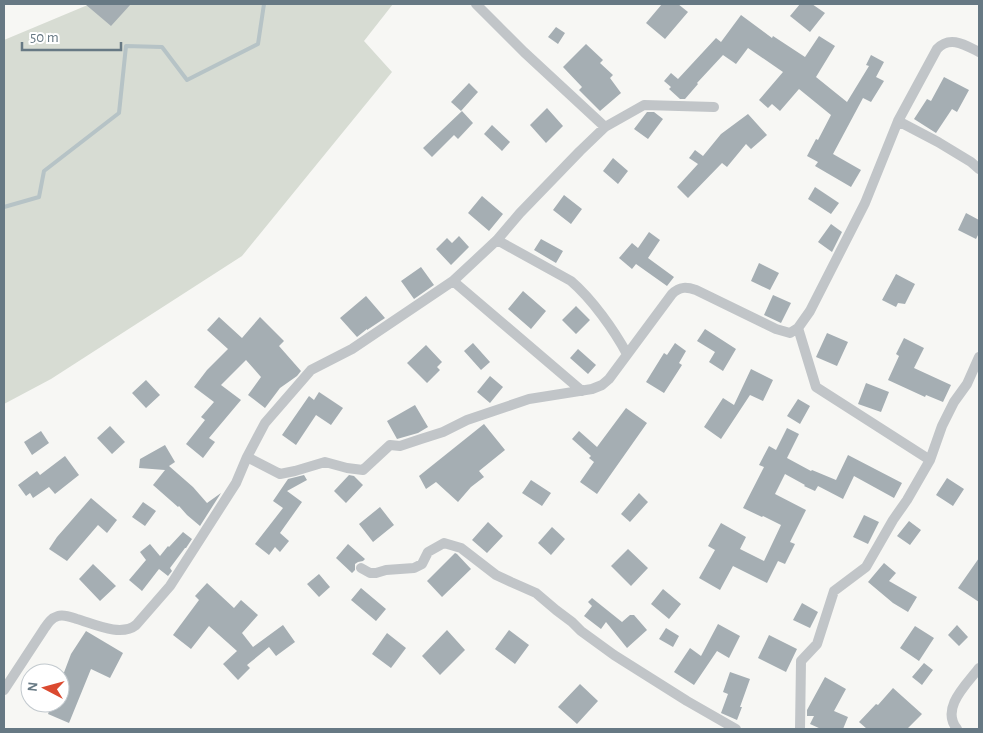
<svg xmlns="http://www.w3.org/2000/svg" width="983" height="733" font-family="'Alegreya Sans',sans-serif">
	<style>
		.green { fill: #d7dcd3 }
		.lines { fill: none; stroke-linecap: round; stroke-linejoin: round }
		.stream { stroke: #b6c3c6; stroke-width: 4 }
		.building { fill: #a5aeb3 }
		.minor { stroke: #c1c5c8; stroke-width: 10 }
	</style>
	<rect width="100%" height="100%" fill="#f7f7f4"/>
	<path class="green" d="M90,4H393L364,41L392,72L242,256L51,379L4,404V40Z"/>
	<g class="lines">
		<path class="stream" d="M4,207L39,197L44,171L119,113L126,46L162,47L187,80L258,44L264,4"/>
	</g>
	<path class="building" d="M85,4H131L111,26Z
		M662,4H678L688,12L665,39L646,23Z
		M800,4H812L825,13L810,32L790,16Z
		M741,15L772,38L773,36L805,57L819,36L835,46L816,77L847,102L869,66L866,65L871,55L884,62L876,77L884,81L871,102L863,98L833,154L861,170L851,187L815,166L818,162L807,156L816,139L818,140L831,115L799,89L780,111L772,104L768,108L759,100L783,72L748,48L736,64L723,55L697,83L698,84L685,99H680L669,89L671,87L664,81L671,73L678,79L716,38L721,42Z
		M556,27L565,33L558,44L548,37Z
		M586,44L603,60L600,63L613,75L610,78L621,93L600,111L579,90L582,87L563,67Z
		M944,77L969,90L957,112L952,109L936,133L914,119L927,99L931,101Z
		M469,83L478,92L461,111L451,102Z
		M547,108L563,126L546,143L530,125Z
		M462,111L473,123L458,139L454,135L432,157L423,148Z
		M647,112H654L663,119L648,139L634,129Z
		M748,114L767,135L751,149L746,144L727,167L722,163L688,198L677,187L698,164L689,158L695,150L703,156L721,134Z
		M492,125L510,142L502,151L484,134Z
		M613,158L628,171L618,184L603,171Z
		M815,187L839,203L831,214L808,199Z
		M564,195L582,209L571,224L553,210Z
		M482,196L503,214L489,231L468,213Z
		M966,213L979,220V233L976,239L958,230Z
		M831,224L842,232L832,252L818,242Z
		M649,232L660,240L648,258L674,277L667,286L636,264L632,269L619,258L632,243L638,248Z
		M459,236L469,247L451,265L436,249L447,238L452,243Z
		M541,239L563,251L556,263L534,250Z
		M759,263L779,273L770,290L751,281Z
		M421,267L434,285L414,299L401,281Z
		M896,274L915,284L905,304L898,303L896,307L882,300Z
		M523,291L546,311L531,329L508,309Z
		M773,295L791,303L781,323L764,315Z
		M366,296L385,318L367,330V329L357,337L340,318Z
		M576,306L590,320L576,334L562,320Z
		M219,317L242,338L260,317L284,341L279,346L301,371L297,376L280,388L265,408L248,395L261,377L246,360L221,385L241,400L209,438L215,442L203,458L186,444L205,420L201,417L214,402L194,387L207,370L228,349L207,330Z
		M705,329L736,349L723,371L709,362L715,352L697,341Z
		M827,333L848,342L837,366L816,357Z
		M904,338L924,348L914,368L951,385L943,402L926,395L925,397L888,380L899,356L896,354Z
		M473,343L490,362L481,370L464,351Z
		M675,343L686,351L679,363L682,365L664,393L646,382L664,353L667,355Z
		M426,345L442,362L437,367L440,370L427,383L407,363Z
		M578,349L596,365L588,374L570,358Z
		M751,369L773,380L763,401L750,395L721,439L704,427L723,398L734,405Z
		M490,376L503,387L490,403L477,392Z
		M146,380L160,395L146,408L132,393Z
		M866,383L889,392L881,412L858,404Z
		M319,392L343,408L331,425L316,415L296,445L282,435L309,396L314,400Z
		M798,399L810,406L800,424L787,416Z
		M415,405L428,427L418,433L397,439L387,421Z
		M626,408L647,423L597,494L580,482L594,462L589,458L591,456L572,439L579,431L597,447Z
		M484,424L505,450L479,471L484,477L471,487L458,502L436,482L426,489L419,476Z
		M110,426L125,442L112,454L97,438Z
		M787,428L799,434L787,458L811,471L812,470L836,480L848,455L902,483L894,498L854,476L843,499L818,486L815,491L804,486L805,485L785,474L775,494L806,510L790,542L795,544L785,564L778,561L767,583L733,566L720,590L699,578L715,550L708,546L721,523L746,537L740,549L764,561L781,525L763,516L762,517L743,508L764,467L759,465L769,446L776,450Z
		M41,431L49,443L32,455L24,442Z
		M165,445L175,462L169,466L193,487L207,503L221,493L200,526L187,515L179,506L178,507L153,485L165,470L139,468L140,459Z
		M65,456L79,475L55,494L49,487L33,498L30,493L26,496L18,485L37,471L40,475Z
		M304,475L307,480L287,491L302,502L280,533L289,541L280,552L275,547L269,555L255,544L283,508L273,501L288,479Z
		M349,475L354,476L363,485L346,503L334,491Z
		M947,478L964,489L953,506L936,495Z
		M531,480L551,493L542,506L522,493Z
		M639,493L648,502L630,522L621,514Z
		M91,498L117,520L107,533L98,525L67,561L49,549L57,537Z
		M143,502L156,511L145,526L132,517Z
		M380,507L394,525L373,542L359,524Z
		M864,515L879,522L868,544L853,537Z
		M909,521L921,530L910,545L897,536Z
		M488,522L503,536L487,553L472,540Z
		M552,527L565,539L551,555L538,543Z
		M183,532L192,539L186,548H185L170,568L172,571L168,576L159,569L142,591L129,580L146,560L140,552L150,544L160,556L168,546L169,547Z
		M348,544L365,559L363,561L358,562L355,564V570L352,573L336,558Z
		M628,549L648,568L631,586L611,566Z
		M455,553L457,554L471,569L442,597L427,581Z
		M979,558V602L958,588Z
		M884,563L896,573L889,581L917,597L908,612L893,603L868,582Z
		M93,564L116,586L100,601L79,579Z
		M319,574L330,587L319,597L307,584Z
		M207,583L234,608L241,600L258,615L242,633L253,647L283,625L295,642L276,656L269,647L247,665L250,668L238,680L223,664L237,651L209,626L191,649L173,635L199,600L195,596Z
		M361,588L386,609L376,621L351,600Z
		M663,589L681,604L669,619L651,604Z
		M592,598L622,622L630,615H634L647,630L627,648L606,622L601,629L584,616L592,606L588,602Z
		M802,603L818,612L810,628L793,620Z
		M718,624L740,636L729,658L717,651L694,685L674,672L690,648L701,656Z
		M957,625L968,637L959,646L948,635Z
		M915,626L934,638L919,661L900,648Z
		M666,628L679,636L673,647L659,639Z
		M447,630L465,650L440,675L422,656Z
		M509,630L529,645L515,664L495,649Z
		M86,631L123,653L110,678L91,669L69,723L48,714L52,703H60V683L71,654Z
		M387,633L406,648L391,668L372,654Z
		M769,635L797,649L786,672L758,658Z
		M924,663L933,670L922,685L912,677Z
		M730,672L750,679L740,707H742L737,720L721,713L728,694L723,692Z
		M825,677L846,689L834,711L848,717L843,729H821L810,724L814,716H807V710Z
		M580,684L598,701L577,724L558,707Z
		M893,688L922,714L907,729H867L859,722L876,704L878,705Z"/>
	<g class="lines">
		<path class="minor" d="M476,4L524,52L605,127
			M898,121L938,142L971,162L979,169
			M497,240L571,281C592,299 614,330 627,354
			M453,281L582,391
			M798,328L816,387L930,460
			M247,457L280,474L295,471L325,462L347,468L363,470L390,445L400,446L421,439L443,432L467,420L529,399L592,389L602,385L609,379L672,294C680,286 687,287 696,290L776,329L790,333L798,328L810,311L865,203L898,121L937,49C950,35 965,45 979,52
			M361,568L370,573H376L386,570L414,568L422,564L428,552L444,543L461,548L496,575L511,582L536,593L556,610L572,622L581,631L614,655L687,701L736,729
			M4,690L44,629C48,623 51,618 58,616C64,614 71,617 77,619C94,624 121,637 136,625L170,586L236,483L247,457L265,423L311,370L352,349L453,281L497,240L520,213L580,151L605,127L644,105L714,107
			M800,729L801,661L817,644L834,591L866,567L893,520L907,500L930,460L942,426L954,402L967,384L979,357
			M957,729C940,708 967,684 979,668"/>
	</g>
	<rect width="983" height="733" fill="none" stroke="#677984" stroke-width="10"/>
	<g transform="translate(45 688) rotate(276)"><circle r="24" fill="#ffffff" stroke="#c2c9ce"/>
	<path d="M0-4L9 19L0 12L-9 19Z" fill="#db4a30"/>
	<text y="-8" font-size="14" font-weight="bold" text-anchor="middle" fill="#677984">N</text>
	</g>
	<path d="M22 42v8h99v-8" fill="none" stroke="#677984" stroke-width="2.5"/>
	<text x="30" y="42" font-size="15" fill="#677984" stroke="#ffffff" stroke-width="4" paint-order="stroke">50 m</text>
</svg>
